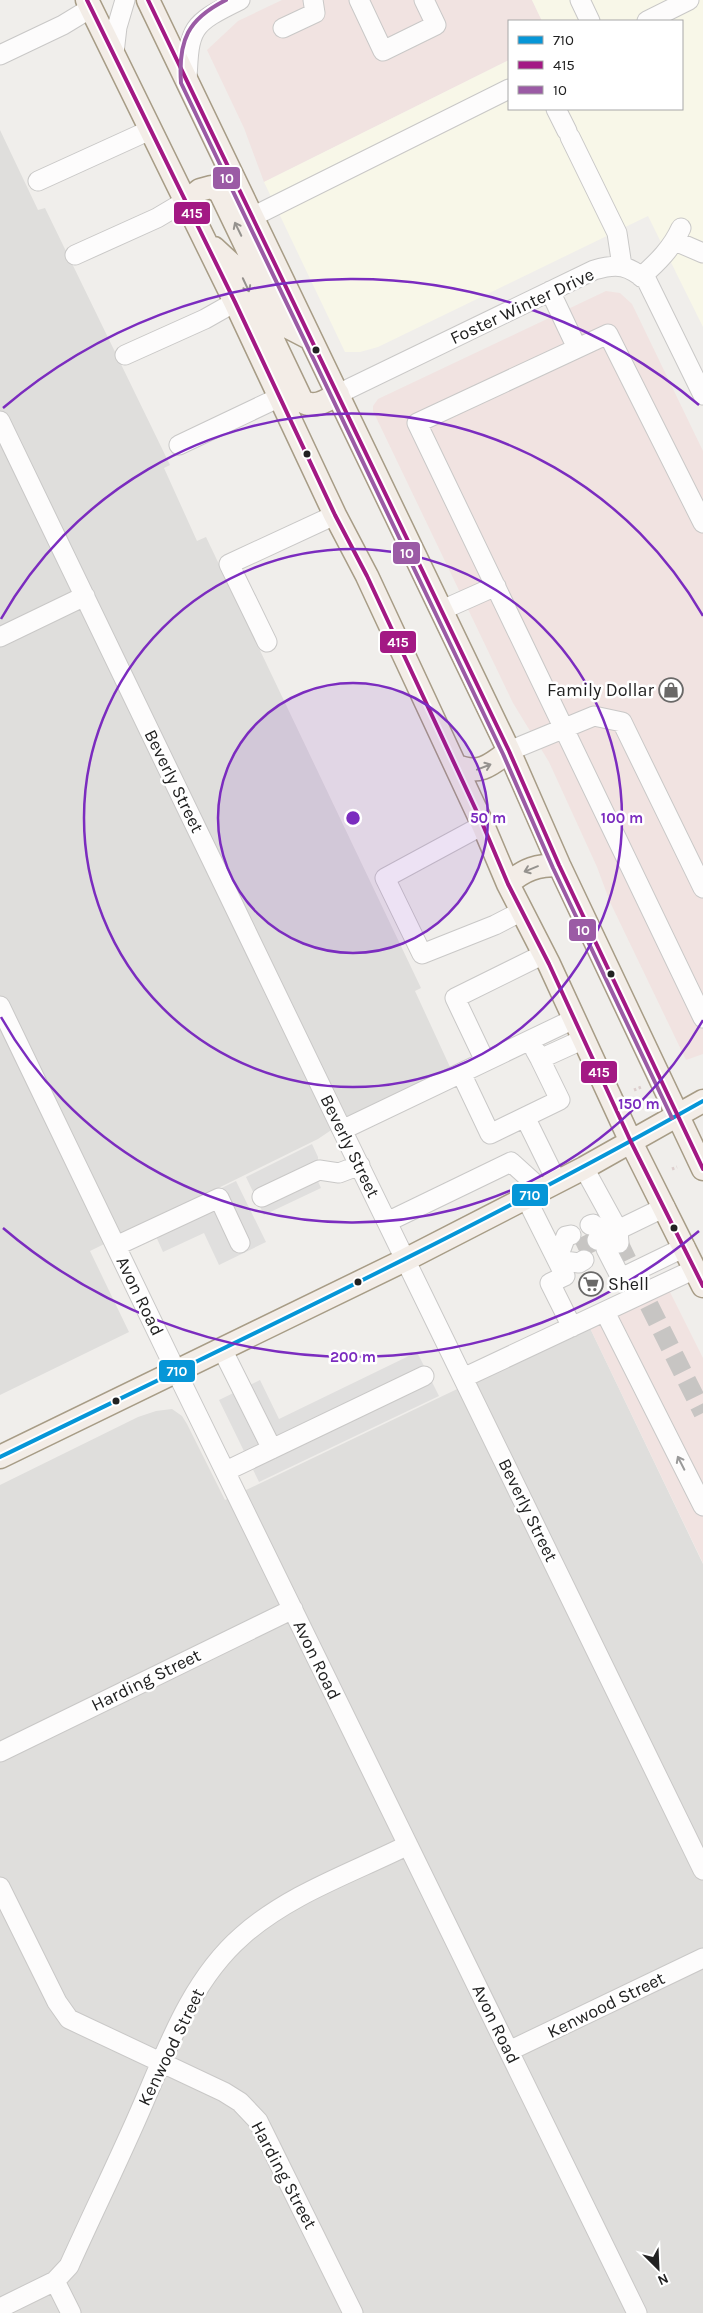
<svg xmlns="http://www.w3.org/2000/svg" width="703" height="2313" font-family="Karla,sans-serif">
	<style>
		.residential { fill: #dfdedc }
		.commercial { fill: #f1e3e1 }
		.education { fill: #f8f7e8 }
		.parking { fill: #e0dfde }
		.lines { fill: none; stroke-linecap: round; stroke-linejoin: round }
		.minor-tunnel { stroke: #c7c5c3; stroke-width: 19; stroke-dasharray: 19 9; stroke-linecap: butt }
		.minor-casing { stroke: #c9c8c7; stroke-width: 21 }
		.major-casing { stroke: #a79c86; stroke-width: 25 }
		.path { stroke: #dccecd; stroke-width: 3; stroke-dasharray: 2.5 2.5; stroke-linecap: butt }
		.minor { stroke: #fdfcfc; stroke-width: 19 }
		.major { stroke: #f3ede7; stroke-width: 22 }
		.bus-1-casing { stroke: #fff; stroke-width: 8 }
		.bus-2-casing { stroke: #fff; stroke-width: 8 }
		.bus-3-casing { stroke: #fff; stroke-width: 8 }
		.bus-1 { stroke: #0696d7; stroke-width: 4 }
		.bus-2 { stroke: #a31984; stroke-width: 4 }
		.bus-3 { stroke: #9b5ba5; stroke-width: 4 }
		.oneway { stroke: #95928e }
		.oneway2 { stroke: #9a9a9a }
		.ring { fill: none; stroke: #7b2cbf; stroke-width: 2.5 }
		.bus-dot { fill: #222; stroke: #fff; stroke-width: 2 }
		.labels { text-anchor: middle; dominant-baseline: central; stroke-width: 5; stroke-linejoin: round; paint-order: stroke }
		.street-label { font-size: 18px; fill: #222; stroke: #fff }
		.poi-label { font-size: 18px; fill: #222; stroke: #fff; text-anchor: end }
		.centre { fill: #7b2cbf; stroke: #fff; stroke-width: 2.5 }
		.ring-label { font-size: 15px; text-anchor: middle; font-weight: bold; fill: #7b2cbf; stroke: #fff; stroke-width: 5; stroke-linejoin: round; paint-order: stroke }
		.line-badge { stroke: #fff; stroke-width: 2 }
		.badge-label { font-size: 14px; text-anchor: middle; font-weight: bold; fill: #fff }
	</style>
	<rect width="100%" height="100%" fill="#f0eeeb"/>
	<path class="residential" d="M0,130L38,210L45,208L170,465L164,468L197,541L206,537L421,988L415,991L450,1067L358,1112L318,1139L90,1251L129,1332L0,1395Z
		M589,1326L703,1564V2313H0V1485L138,1417L156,1411L172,1409L182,1416L187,1424L225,1500Z"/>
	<path class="commercial" d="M282,0H532L542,21H509V60L264,182L244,128L207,50L238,21Z
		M606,291L620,293L632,304L703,451V1054L686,1060L610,902L597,867L549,762L513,703L373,411V406L378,399Z
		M669,1290L703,1358V1563L589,1326Z"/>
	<path class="education" d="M532,0H703V327L648,216L378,347L360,352H345L264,182L509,60V109H682V21H542Z"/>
	<path class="parking" d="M312,1144L318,1157L317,1179L321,1188L264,1215L246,1177Z
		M236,1181L266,1242L219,1265L204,1233L163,1252L150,1223Z
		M417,1352L439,1396L259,1482L219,1400L260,1380L279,1419Z"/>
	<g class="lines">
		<path class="minor-tunnel" d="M619,1243L628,1262
			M578,1249L597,1240
			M649,1305L703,1413"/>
		<g class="minor-casing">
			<path id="minor" d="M359,0L383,51L436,25L424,0
				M580,0L590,21
				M647,21L689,0
				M283,28L315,13L313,0
				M114,53L117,27L125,0
				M0,55L63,25L91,8
				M187,81C189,27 191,24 240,0
				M556,109L567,131
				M570,137L617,233L622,266
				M38,181L150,130
				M252,217L509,89
				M675,241L703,253
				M75,255L157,218L184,202
				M641,277C658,262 672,248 681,228
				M550,291L577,348
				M125,355L205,319L235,302
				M338,394L594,270C618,263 628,265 647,281L703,395
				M0,421L342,1130L703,1870
				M179,445L280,397
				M703,523L608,334L417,423L703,1018
				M442,610L496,586
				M0,637L85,596
				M267,642L229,564L335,515
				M509,751L594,716L622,722L703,888
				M483,825L385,878L422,954L495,925L522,911
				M0,1006L176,1371L637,2313
				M535,1050L540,1059L584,1039
				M485,1061L455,998L544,954
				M461,1073L490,1134L560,1100L540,1059
				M525,1117L557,1182
				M342,1130L574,1019
				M584,1168L618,1230L619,1243
				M262,1197L319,1170L339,1173L360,1165
				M526,1198L565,1276L550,1283L572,1327
				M387,1222L511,1162L542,1190
				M590,1225L593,1224L605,1236L606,1247
				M571,1235L566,1236L557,1260L579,1263L584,1260
				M597,1240L665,1207
				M116,1246L219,1198L240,1243
				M606,1249L621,1278L685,1247
				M605,1312L703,1506
				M222,1349L272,1449
				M463,1378L695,1269
				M226,1471L424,1376
				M0,1752L293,1609
				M0,1887L57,2002L69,2019L224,2092L240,2102L258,2121L353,2313
				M509,2051L703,1958
				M55,2281L71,2313
				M0,2308L55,2281L69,2266C91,2217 115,2168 137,2118C165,2055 189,1982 242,1936C289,1894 352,1873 408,1845"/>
		</g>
		<g class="major-casing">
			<path id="major" d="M87,0L235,302L335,515L367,576L483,825L508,884L549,964L631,1142L703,1286
				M148,0L509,751L559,865L703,1169
				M189,211V199L200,190L211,187L220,192L284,325L311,339
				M214,248L241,273L302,401C314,409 326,401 338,394
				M455,765C479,776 491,765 509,751
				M508,884C524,869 538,865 559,865
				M0,1457L405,1260L584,1168L703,1101"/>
		</g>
		<path class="path" d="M634,1090L641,1087
			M672,1169L677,1167"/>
		<use href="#minor" class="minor"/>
		<use href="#major" class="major"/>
		<g class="bus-1-casing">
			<path id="bus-1" d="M0,1457C236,1342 474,1230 703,1101"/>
		</g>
		<g class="bus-2-casing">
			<path id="bus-2" d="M87,0L235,302L335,515L367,576L483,825L508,884L549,964L631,1142L703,1286
				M148,0L509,751L559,865L703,1169"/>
		</g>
		<g class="bus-3-casing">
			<path id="bus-3" d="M226,0C188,19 178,40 181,83L503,754L553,868L672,1118"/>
		</g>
		<use href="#bus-1" class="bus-1"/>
		<use href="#bus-2" class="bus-2"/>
		<use href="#bus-3" class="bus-3"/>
	</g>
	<defs><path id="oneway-shaft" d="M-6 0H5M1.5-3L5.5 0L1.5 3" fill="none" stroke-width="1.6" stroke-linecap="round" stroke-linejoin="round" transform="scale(1.25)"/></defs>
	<g class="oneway">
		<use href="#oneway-shaft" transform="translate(238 229) rotate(-116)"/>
		<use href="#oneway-shaft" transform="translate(246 285) rotate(65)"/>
		<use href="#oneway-shaft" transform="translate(484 767) rotate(-21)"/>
		<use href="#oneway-shaft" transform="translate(531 869) rotate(158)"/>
	</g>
	<use class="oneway2" href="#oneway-shaft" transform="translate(681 1463) rotate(-117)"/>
	<circle cx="353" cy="818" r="135" fill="#7b2cbf" fill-opacity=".12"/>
	<g class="ring">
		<circle cx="353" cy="818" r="135"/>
		<circle cx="353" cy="818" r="269"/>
		<path d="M703 1020A404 404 0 0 1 1 1017M1 619A404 404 0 0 1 703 616"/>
		<path d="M699 1231A539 539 0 0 1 3 1228M3 408A539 539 0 0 1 699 405"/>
	</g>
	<defs>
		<g id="shop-ring" transform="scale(1.25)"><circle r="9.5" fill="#fff" stroke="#6a6968" stroke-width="1.5"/><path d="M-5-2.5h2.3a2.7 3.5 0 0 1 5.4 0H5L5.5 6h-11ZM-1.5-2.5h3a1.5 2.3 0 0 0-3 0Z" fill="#6a6968"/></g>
		<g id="supermarket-ring" transform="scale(1.25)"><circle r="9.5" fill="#fff" stroke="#6a6968" stroke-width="1.5"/><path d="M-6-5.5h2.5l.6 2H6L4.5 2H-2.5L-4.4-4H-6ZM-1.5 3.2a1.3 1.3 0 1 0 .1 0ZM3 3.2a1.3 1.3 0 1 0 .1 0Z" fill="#6a6968"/></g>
	</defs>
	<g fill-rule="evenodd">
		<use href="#shop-ring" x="671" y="690"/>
		<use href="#supermarket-ring" x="591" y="1284"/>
	</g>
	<g class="bus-dot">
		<circle cx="316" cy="350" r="4.5"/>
		<circle cx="307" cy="454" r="4.5"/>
		<circle cx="611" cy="974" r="4.5"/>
		<circle cx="674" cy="1228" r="4.5"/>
		<circle cx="358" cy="1282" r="4.5"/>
		<circle cx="116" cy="1401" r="4.5"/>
	</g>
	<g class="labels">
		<g class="street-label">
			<text transform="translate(522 306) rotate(-25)">Foster Winter Drive</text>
			<text transform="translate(174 781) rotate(64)">Beverly Street</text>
			<text transform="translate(350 1146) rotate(64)">Beverly Street</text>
			<text transform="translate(140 1296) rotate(64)">Avon Road</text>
			<text transform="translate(528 1510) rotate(64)">Beverly Street</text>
			<text transform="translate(317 1660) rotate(64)">Avon Road</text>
			<text transform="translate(146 1680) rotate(-26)">Harding Street</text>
			<text transform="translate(606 2005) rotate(-26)">Kenwood Street</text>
			<text transform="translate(496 2024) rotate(64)">Avon Road</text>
			<text transform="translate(171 2047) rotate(-64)">Kenwood Street</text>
			<text transform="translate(284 2175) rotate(62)">Harding Street</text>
		</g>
		<g class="poi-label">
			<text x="654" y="690">Family Dollar</text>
			<text x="608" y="1284" text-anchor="start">Shell</text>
		</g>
	</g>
	<circle cx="353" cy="818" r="8" class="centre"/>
	<g class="ring-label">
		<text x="488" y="823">50 m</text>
		<text x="622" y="823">100 m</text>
		<text x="639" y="1109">150 m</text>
		<text x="353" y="1362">200 m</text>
	</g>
	<g class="line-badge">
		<rect x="212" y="166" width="29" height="24" rx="5" fill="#9b5ba5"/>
		<rect x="173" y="201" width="38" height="24" rx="5" fill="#a31984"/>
		<rect x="392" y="541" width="29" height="24" rx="5" fill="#9b5ba5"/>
		<rect x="379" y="630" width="38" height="24" rx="5" fill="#a31984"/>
		<rect x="568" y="918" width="29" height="24" rx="5" fill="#9b5ba5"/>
		<rect x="580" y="1060" width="38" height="24" rx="5" fill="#a31984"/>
		<rect x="511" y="1183" width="38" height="24" rx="5" fill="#0696d7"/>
		<rect x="158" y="1359" width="38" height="24" rx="5" fill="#0696d7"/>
	</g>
	<g class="badge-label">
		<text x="227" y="183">10</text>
		<text x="192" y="218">415</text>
		<text x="407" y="558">10</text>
		<text x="398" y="647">415</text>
		<text x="583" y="935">10</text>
		<text x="599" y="1077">415</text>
		<text x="530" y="1200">710</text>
		<text x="177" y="1376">710</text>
	</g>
	<rect x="508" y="20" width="175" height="90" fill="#ffffff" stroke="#a7a7a7"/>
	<rect x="518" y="36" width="25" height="8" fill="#0696d7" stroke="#a7a7a7"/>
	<text x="553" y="45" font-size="15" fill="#222222">710</text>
	<rect x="518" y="61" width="25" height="8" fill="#a31984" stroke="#a7a7a7"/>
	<text x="553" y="70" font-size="15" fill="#222222">415</text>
	<rect x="518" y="86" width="25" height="8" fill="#9b5ba5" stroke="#a7a7a7"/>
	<text x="553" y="95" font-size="15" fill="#222222">10</text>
	<g transform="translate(658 2268) rotate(156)" stroke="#ffffff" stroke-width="4" paint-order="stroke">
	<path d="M0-4L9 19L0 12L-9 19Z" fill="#222222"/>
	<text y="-8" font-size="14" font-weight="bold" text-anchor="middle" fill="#222222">N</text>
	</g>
</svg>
